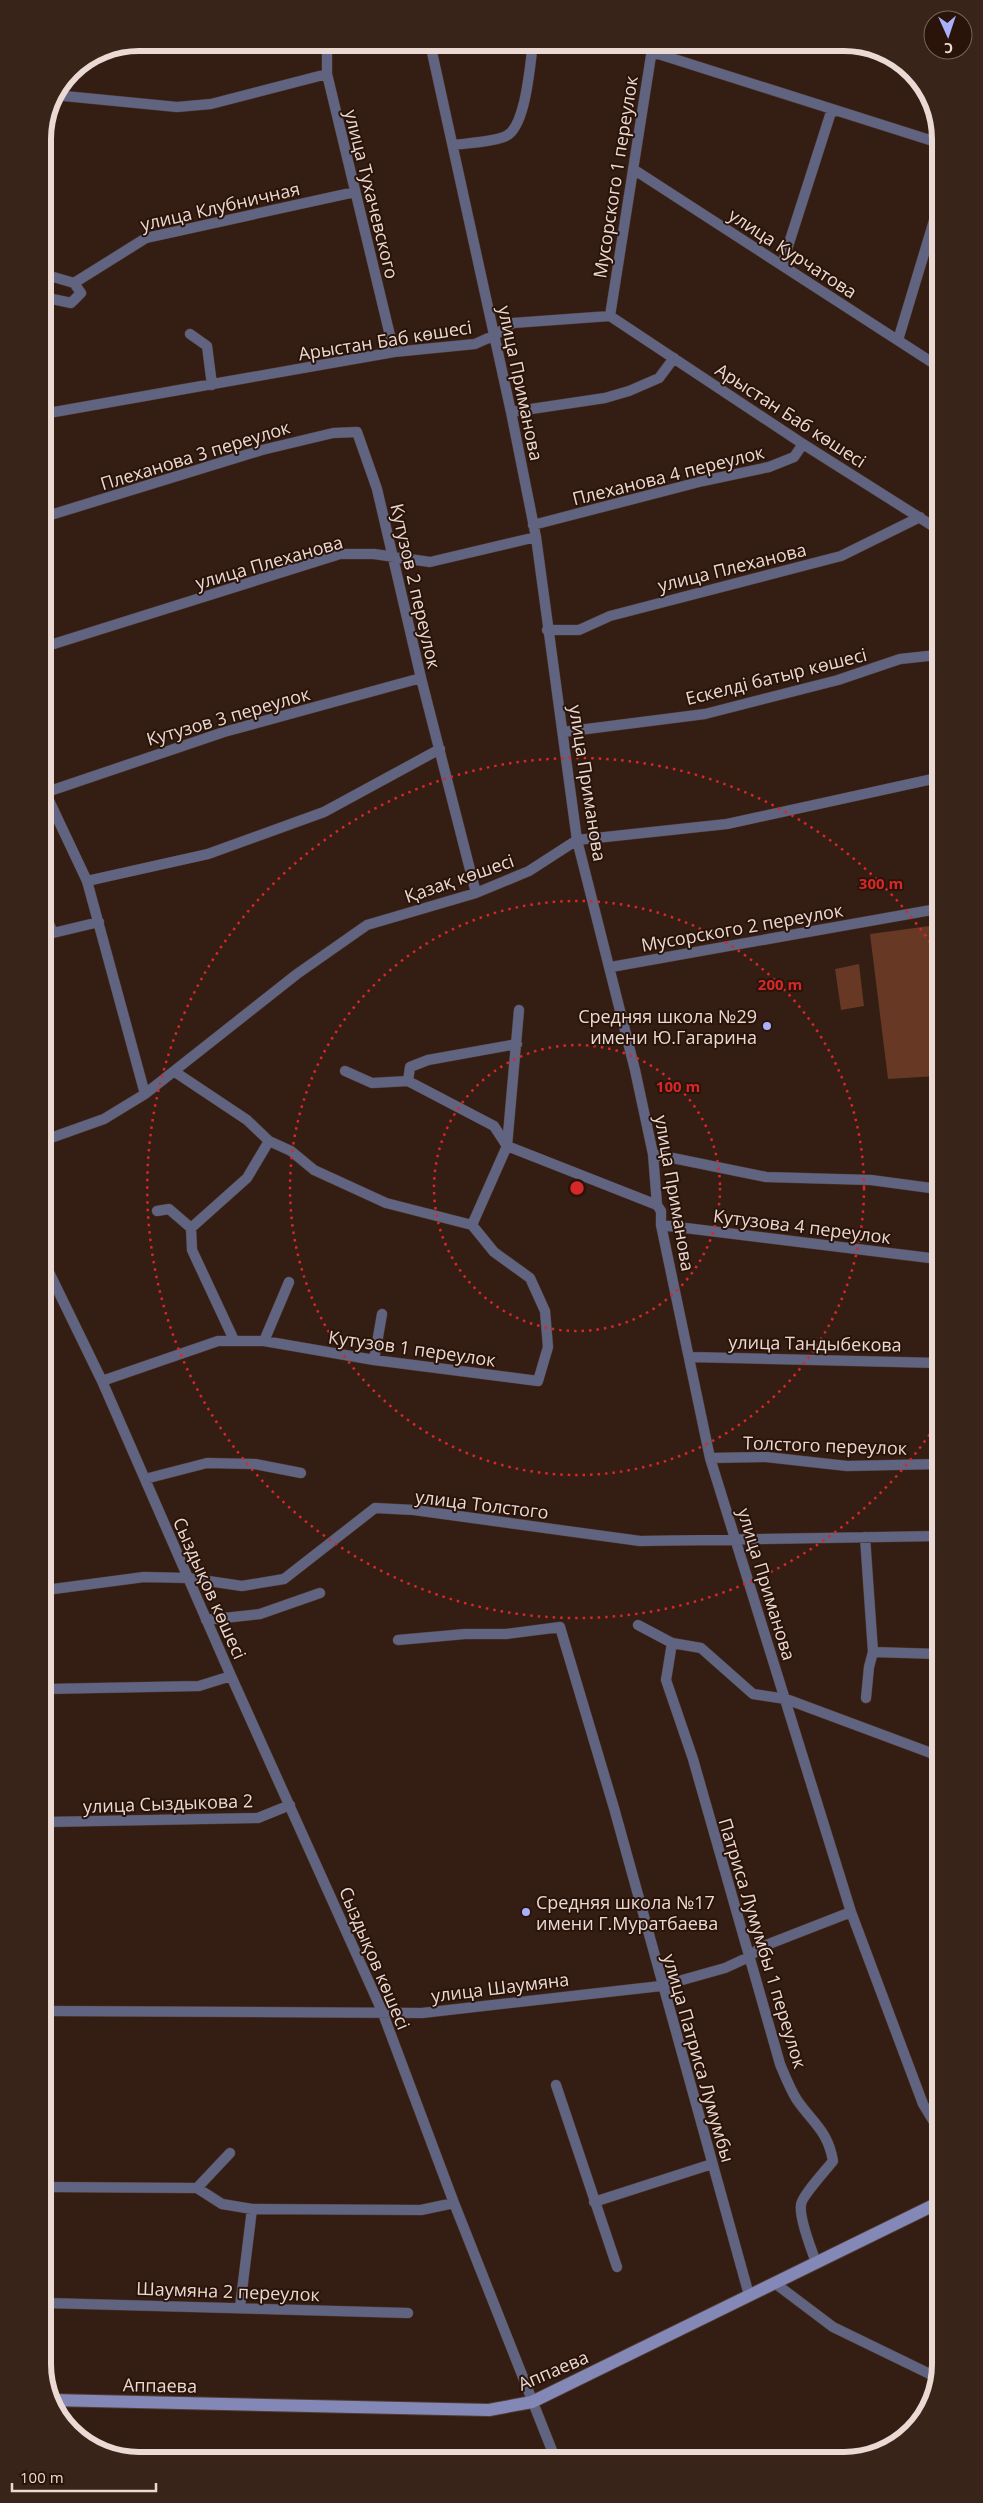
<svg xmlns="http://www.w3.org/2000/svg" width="983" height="2503" font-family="'Open Sans',sans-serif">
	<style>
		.green { fill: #673824 }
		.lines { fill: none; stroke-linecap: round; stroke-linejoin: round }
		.street-casing { stroke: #513b32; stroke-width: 11 }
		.secondary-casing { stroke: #513b32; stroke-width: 14 }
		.street { stroke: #616481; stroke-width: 10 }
		.secondary { stroke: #8388b6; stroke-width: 12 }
		.ring { fill: none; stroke: #d62828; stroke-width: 2.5; stroke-dasharray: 2.5 5 }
		.poi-dot { fill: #a9b0fc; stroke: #2a140a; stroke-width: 2 }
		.labels { text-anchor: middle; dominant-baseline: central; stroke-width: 4; stroke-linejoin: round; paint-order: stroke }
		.street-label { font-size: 18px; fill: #eadad3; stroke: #2a140a }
		.poi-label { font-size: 18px; fill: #eadad3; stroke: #2a140a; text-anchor: end }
		.rim { fill: none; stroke: #eadad3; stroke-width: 6 }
		.centre { fill: #d62828; stroke: #2a140a; stroke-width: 2.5 }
		.ring-label { font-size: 15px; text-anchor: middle; font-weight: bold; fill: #d62828; stroke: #2a140a; stroke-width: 4; stroke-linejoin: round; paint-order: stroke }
	</style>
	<rect width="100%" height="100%" fill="#341d13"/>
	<path class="green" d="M937,925L938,1076L888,1079L870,934Z
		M859,964L864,1006L841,1010L835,969Z"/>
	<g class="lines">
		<g class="street-casing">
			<path id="street" d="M327,43V74L394,352
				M430,43L511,412L536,537L577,840L635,1070L653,1154L657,1205L661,1211V1225L710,1458L851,1912L923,2104L940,2132
				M652,52L936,142
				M54,95L177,107L211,104L327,74
				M43,137L54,95
				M453,145C468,143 494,142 506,136C526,127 530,64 533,43
				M633,169L936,365
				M782,265L832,109
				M43,274L74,283L81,293L71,303L43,297
				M74,283L146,238L355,192
				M610,316L653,43
				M190,334L207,346L212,385
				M898,340L936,214
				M511,412L605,398L629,391L659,378L674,358
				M43,414L394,352L475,344L495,335L513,323L610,316L803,444L936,528
				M44,517L262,450L333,433L357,432L377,489L421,678L476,893
				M533,525L703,481L769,467L794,457L803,444
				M547,630H579L610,616L841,556L920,517
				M44,647L340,554H374L430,562L536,537
				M563,732L705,714L838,680L900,659L937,655
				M45,792L87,881L145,1094
				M44,793L224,732L421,678
				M87,881L208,854L324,812L440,749
				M44,912L53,933L99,922
				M611,967L937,909
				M345,1071L372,1083L408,1081L494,1126L507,1146L657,1205
				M408,1081L410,1067L428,1060L517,1044
				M45,1140L104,1119L145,1094L297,974L367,925L476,893L529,871L577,840L727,824L937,778
				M653,1154L766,1177L871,1180L938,1189
				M157,1211L169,1209L191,1228L192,1250L234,1340
				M472,1225L507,1146L519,1010
				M661,1225L938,1259
				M191,1228L247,1178L269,1141
				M45,1264L102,1381L231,1676L382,2011L454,2203L555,2458
				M264,1341L289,1282
				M690,1357L938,1363
				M374,1360L382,1314
				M102,1381L218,1341H264L374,1360L538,1381L548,1347L545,1311L530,1278L494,1252L472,1225L386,1203L314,1170L291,1151L269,1141L247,1120L175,1072
				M710,1458L766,1457L847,1466L938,1464
				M145,1479L207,1463L255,1464L301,1473
				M865,1537L873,1652L939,1654
				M46,1590L144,1577L188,1578L242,1586L284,1579L375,1508L414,1510L640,1541L939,1536
				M206,1620L260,1614L320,1593
				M638,1625L672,1643L701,1648L753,1694L786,1699L939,1756
				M398,1640L465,1634H506L560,1627L614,1808L749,2295
				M672,1643L666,1680L693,1759L780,2064C785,2076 790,2089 797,2100C813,2123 828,2131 833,2161C826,2170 801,2197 801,2205C799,2218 811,2249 816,2262
				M46,1689L199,1686L231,1676
				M866,1698L869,1667L873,1652
				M46,1822L258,1818L290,1805
				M47,2011L422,2013L661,1986L725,1968L749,1957L761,1947L851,1912
				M556,2085L617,2267
				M47,2187L197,2188L222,2204L252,2209L421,2210L454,2203
				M197,2188L230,2153
				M594,2202L712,2164
				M776,2284L833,2327L936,2377
				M47,2303L408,2313
				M240,2307L252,2209"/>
		</g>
		<g class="secondary-casing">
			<path id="secondary" d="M51,2400L489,2410L532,2402L940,2202"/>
		</g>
		<use href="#street" class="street"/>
		<use href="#secondary" class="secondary"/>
	</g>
	<g class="ring">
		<circle cx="577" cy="1188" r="143"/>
		<circle cx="577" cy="1188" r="287"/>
		<path d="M938 1422A430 430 0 1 1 936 951"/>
	</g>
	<g class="poi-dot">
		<circle cx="767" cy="1026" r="5"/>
		<circle cx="526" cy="1912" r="5"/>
	</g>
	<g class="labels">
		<g class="street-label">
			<text transform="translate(615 177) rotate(-81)">Мусорского 1 переулок</text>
			<text transform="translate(372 194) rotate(76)">улица Тухачевского</text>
			<text transform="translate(220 206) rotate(-13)">улица Клубничная</text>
			<text transform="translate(793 253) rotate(33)">улица Курчатова</text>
			<text transform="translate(385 340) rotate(-9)">Арыстан Баб көшесі</text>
			<text transform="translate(521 383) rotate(78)">улица Приманова</text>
			<text transform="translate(791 415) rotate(33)">Арыстан Баб көшесі</text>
			<text transform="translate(195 455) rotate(-17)">Плеханова 3 переулок</text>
			<text transform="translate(668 475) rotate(-14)">Плеханова 4 переулок</text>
			<text transform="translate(269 562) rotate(-16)">улица Плеханова</text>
			<text transform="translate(732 567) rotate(-14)">улица Плеханова</text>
			<text transform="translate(416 586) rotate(77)">Кутузов 2 переулок</text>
			<text transform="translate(776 676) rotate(-14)">Ескелді батыр көшесі</text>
			<text transform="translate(228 716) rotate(-16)">Кутузов 3 переулок</text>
			<text transform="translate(588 783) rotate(81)">улица Приманова</text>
			<text transform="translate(459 878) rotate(-19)">Қазақ көшесі</text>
			<text transform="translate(742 927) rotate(-10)">Мусорского 2 переулок</text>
			<text transform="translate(675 1193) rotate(80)">улица Приманова</text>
			<text transform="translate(802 1226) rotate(7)">Кутузова 4 переулок</text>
			<text transform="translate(815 1343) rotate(1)">улица Тандыбекова</text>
			<text transform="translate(412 1348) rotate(8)">Кутузов 1 переулок</text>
			<text transform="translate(825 1445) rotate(2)">Толстого переулок</text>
			<text transform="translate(482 1504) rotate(7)">улица Толстого</text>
			<text transform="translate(767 1584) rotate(73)">улица Приманова</text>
			<text transform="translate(210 1588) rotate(66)">Сыздықов көшесі</text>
			<text transform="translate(168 1803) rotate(-2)">улица Сыздыкова 2</text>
			<text transform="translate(763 1943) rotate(73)">Патриса Лумумбы 1 переулок</text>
			<text transform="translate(375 1958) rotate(67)">Сыздықов көшесі</text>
			<text transform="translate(500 1987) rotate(-7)">улица Шаумяна</text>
			<text transform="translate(699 2058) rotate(74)">улица Патриса Лумумбы</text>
			<text transform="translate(228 2291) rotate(2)">Шаумяна 2 переулок</text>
			<text transform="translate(553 2370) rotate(-23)">Аппаева</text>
			<text transform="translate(160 2385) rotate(1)">Аппаева</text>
		</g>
		<g class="poi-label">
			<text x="757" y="1016">Средняя школа №29<tspan x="757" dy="21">имени Ю.Гагарина</tspan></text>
			<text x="536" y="1902" text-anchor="start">Средняя школа №17<tspan x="536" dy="21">имени Г.Муратбаева</tspan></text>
		</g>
	</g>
	<path d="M0 0H983V2503H0ZM139 51H844A88 88 0 0 1 932 139V2364A88 88 0 0 1 844 2452H139A88 88 0 0 1 51 2364V139A88 88 0 0 1 139 51Z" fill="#39241a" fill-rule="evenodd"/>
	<path class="rim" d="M139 51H844A88 88 0 0 1 932 139V2364A88 88 0 0 1 844 2452H139A88 88 0 0 1 51 2364V139A88 88 0 0 1 139 51Z"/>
	<circle cx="577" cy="1188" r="8" class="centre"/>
	<g class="ring-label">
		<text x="881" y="889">300 m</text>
		<text x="780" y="990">200 m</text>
		<text x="678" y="1092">100 m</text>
	</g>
	<g transform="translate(948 35) rotate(177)"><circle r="24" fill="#2a140a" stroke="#77635a"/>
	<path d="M0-4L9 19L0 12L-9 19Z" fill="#a9b0fc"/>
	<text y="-8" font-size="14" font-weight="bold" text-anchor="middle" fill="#eadad3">С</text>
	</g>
	<path d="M12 2483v8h144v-8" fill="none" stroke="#eadad3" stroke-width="2.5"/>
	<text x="20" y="2483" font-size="15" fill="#eadad3" stroke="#2a140a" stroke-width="4" paint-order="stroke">100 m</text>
</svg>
